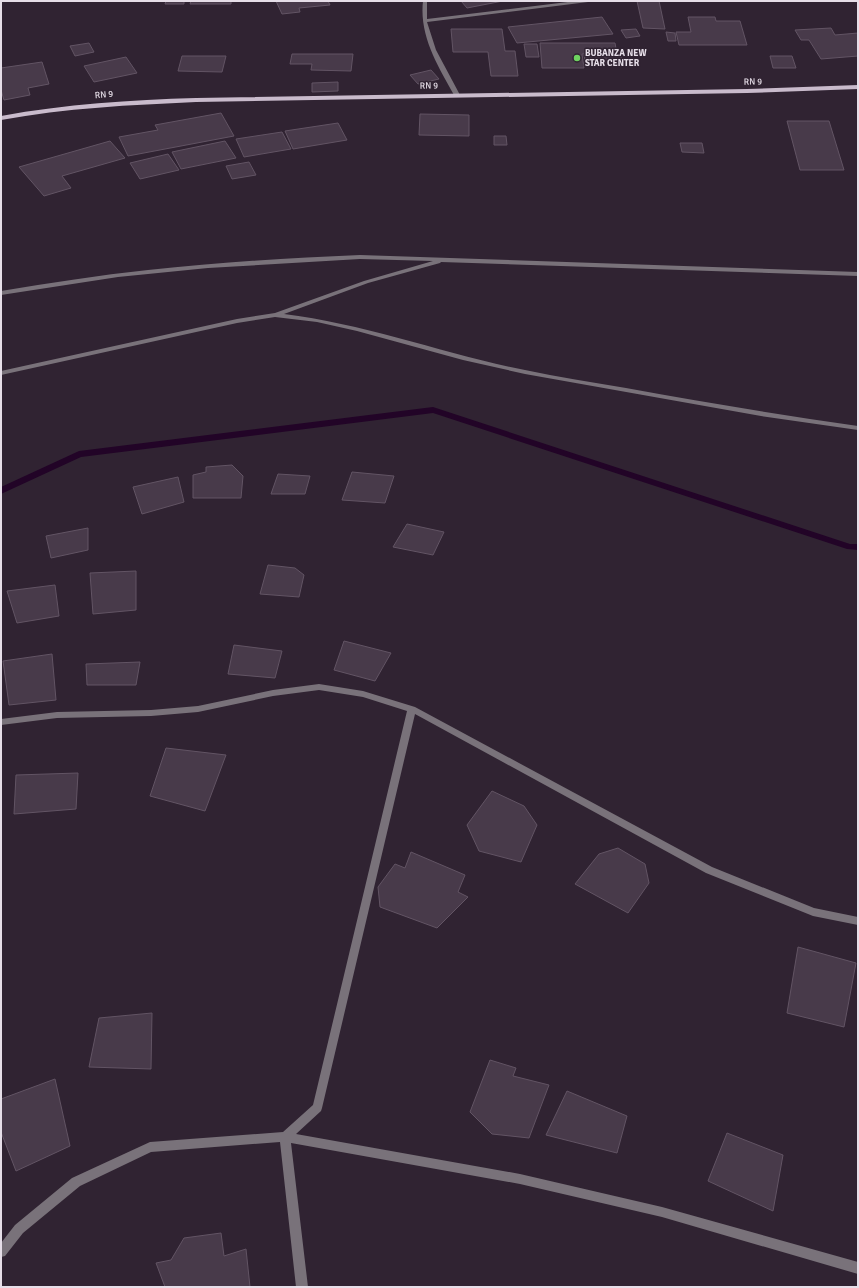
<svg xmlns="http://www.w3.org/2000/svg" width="859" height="1288" font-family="Signika,sans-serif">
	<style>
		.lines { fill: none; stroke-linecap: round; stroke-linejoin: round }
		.stream { fill: #220427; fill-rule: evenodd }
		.building { fill: #483a4a; stroke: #625464 }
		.minor { fill: #79727a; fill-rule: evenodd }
		.primary { fill: #c9bbcc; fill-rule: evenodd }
		.poi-dot { fill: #6ed360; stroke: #302332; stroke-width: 1.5 }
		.labels { text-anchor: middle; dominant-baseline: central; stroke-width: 3; stroke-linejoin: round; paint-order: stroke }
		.far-poi-label { font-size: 9px; font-weight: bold; fill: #e6dee8; stroke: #302332; text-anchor: start }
		.far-street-label { font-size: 9px; fill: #e6dee8; stroke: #302332 }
	</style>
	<rect width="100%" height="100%" fill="#302332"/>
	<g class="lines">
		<path class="stream" d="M433,407L850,544H858V550L847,549L433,413L81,457L1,494V487L79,451Z"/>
	</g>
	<path class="building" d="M166,1H184V4H165Z
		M191,1H231V4H190Z
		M276,1H328L330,5L299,8L300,12L282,14Z
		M461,1H503L467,8Z
		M637,1H659L665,29L643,28Z
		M602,17L613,34L517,43L508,27Z
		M688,17H715L716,21H740L747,45H679L676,32H691Z
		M831,28L835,35L858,33V56L821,59L809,40H801L795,30Z
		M451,29H502L505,51H515L518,76H491L488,52H453Z
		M636,29L640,36L626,38L621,30Z
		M666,32L675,33L676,41H668Z
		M89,43L94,52L75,56L70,46Z
		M540,43H615L617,54H582L584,68H542Z
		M524,44H537L539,57H526Z
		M292,54H353L351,71L311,70L312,64H290Z
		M584,55L621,56L622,63L585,62Z
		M182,56H226L222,72L178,71Z
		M770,56H792L796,68H773Z
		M126,57L137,73L94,82L84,66Z
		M42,62L49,84L28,88L30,95L4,100L1,90V68Z
		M431,70L439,79L418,84L410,75Z
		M338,82V91L312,92V83Z
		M221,113L234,136L128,156L119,137L158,130L155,125Z
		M420,114L469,115V136L419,135Z
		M787,121H829L844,170H800Z
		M338,123L347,140L293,149L285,131Z
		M282,132L291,149L244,157L236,139Z
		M494,136H506L507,145H494Z
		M110,141L125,158L62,176L71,188L44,196L19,167Z
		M225,141L236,158L181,169L172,152Z
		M680,143H702L704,153L682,152Z
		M168,154L179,170L140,179L130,163Z
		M249,162L256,175L232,179L226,166Z
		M232,465L243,476L241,498H193V475L206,472V467Z
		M352,472L394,476L385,503L342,500Z
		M278,474L310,476L305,494H271Z
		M178,477L184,502L142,514L133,487Z
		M407,524L444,532L433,555L393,547Z
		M88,528V550L51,558L46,536Z
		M268,565L295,568L304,575L299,597L260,594Z
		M136,571V610L93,614L90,573Z
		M55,585L59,616L17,623L7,591Z
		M344,641L391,653L375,681L334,670Z
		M234,645L282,651L275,678L228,674Z
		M52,654L56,700L9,705L3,661Z
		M140,662L136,685H87L86,664Z
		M166,748L226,755L205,811L150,796Z
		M78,773L76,809L14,814L16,775Z
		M492,791L524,806L537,825L521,862L479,851L467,825Z
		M618,848L645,864L649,883L628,913L575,884L599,854Z
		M411,852L465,875L458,892L468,897L437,928L380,907L378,887L395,864L405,868Z
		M798,947L856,963L844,1027L787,1013Z
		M152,1013L151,1069L89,1067L99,1018Z
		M490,1060L516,1068L513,1076L549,1085L529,1138L492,1134L470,1112Z
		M55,1079L70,1146L16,1171L1,1132V1099Z
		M567,1091L627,1116L617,1153L546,1135Z
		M727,1133L783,1155L773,1211L708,1181Z
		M221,1233L224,1256L246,1249L250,1287H165L156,1263L171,1260L184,1238Z"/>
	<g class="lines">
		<path class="minor" d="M423,1H427V19L576,1H590L588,2L427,22L436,50L460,95L457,97L454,95C438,66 419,36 423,1Z
			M360,255L858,272V276L441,262L440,263L368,283L284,314C366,324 444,354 525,370C558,377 592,382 626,388C703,402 780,415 858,426V430L761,416L525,374L463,360L357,331L317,322L275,317L237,323L1,375V371L237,319L275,313L364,281L433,261L360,259L208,268L118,277L1,295V291C50,283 99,275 148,270C219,262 289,258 360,255Z
			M319,684L363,691L415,707L712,867L814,908L858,917V925L813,916L706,873L415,714L322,1108L321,1111L296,1134L520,1174L662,1207L858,1262V1274L662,1217L520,1184L291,1143L308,1287H296L280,1142L151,1152L80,1186L23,1233L5,1256L1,1257V1243L15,1225L72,1178L150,1142L283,1132L313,1105L407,711L363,697L319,690L273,696L198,712L151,716L57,718L1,725V719L57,712L151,710L198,706L273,690Z"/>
		<path class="primary" d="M858,85V89L747,93L196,102C130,105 66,108 1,120V116C66,104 130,100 196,98L747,89Z"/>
	</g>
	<circle class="poi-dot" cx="577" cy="58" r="4"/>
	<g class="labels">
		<g class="far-poi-label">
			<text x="585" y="53">BUBANZA NEW<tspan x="585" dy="10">STAR CENTER</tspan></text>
		</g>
		<g class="far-street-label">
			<text transform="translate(753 82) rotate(-1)">RN 9</text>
			<text transform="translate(429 86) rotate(-1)">RN 9</text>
			<text transform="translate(104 95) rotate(-5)">RN 9</text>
		</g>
	</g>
	<rect width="859" height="1288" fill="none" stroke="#e6dee8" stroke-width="4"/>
</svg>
